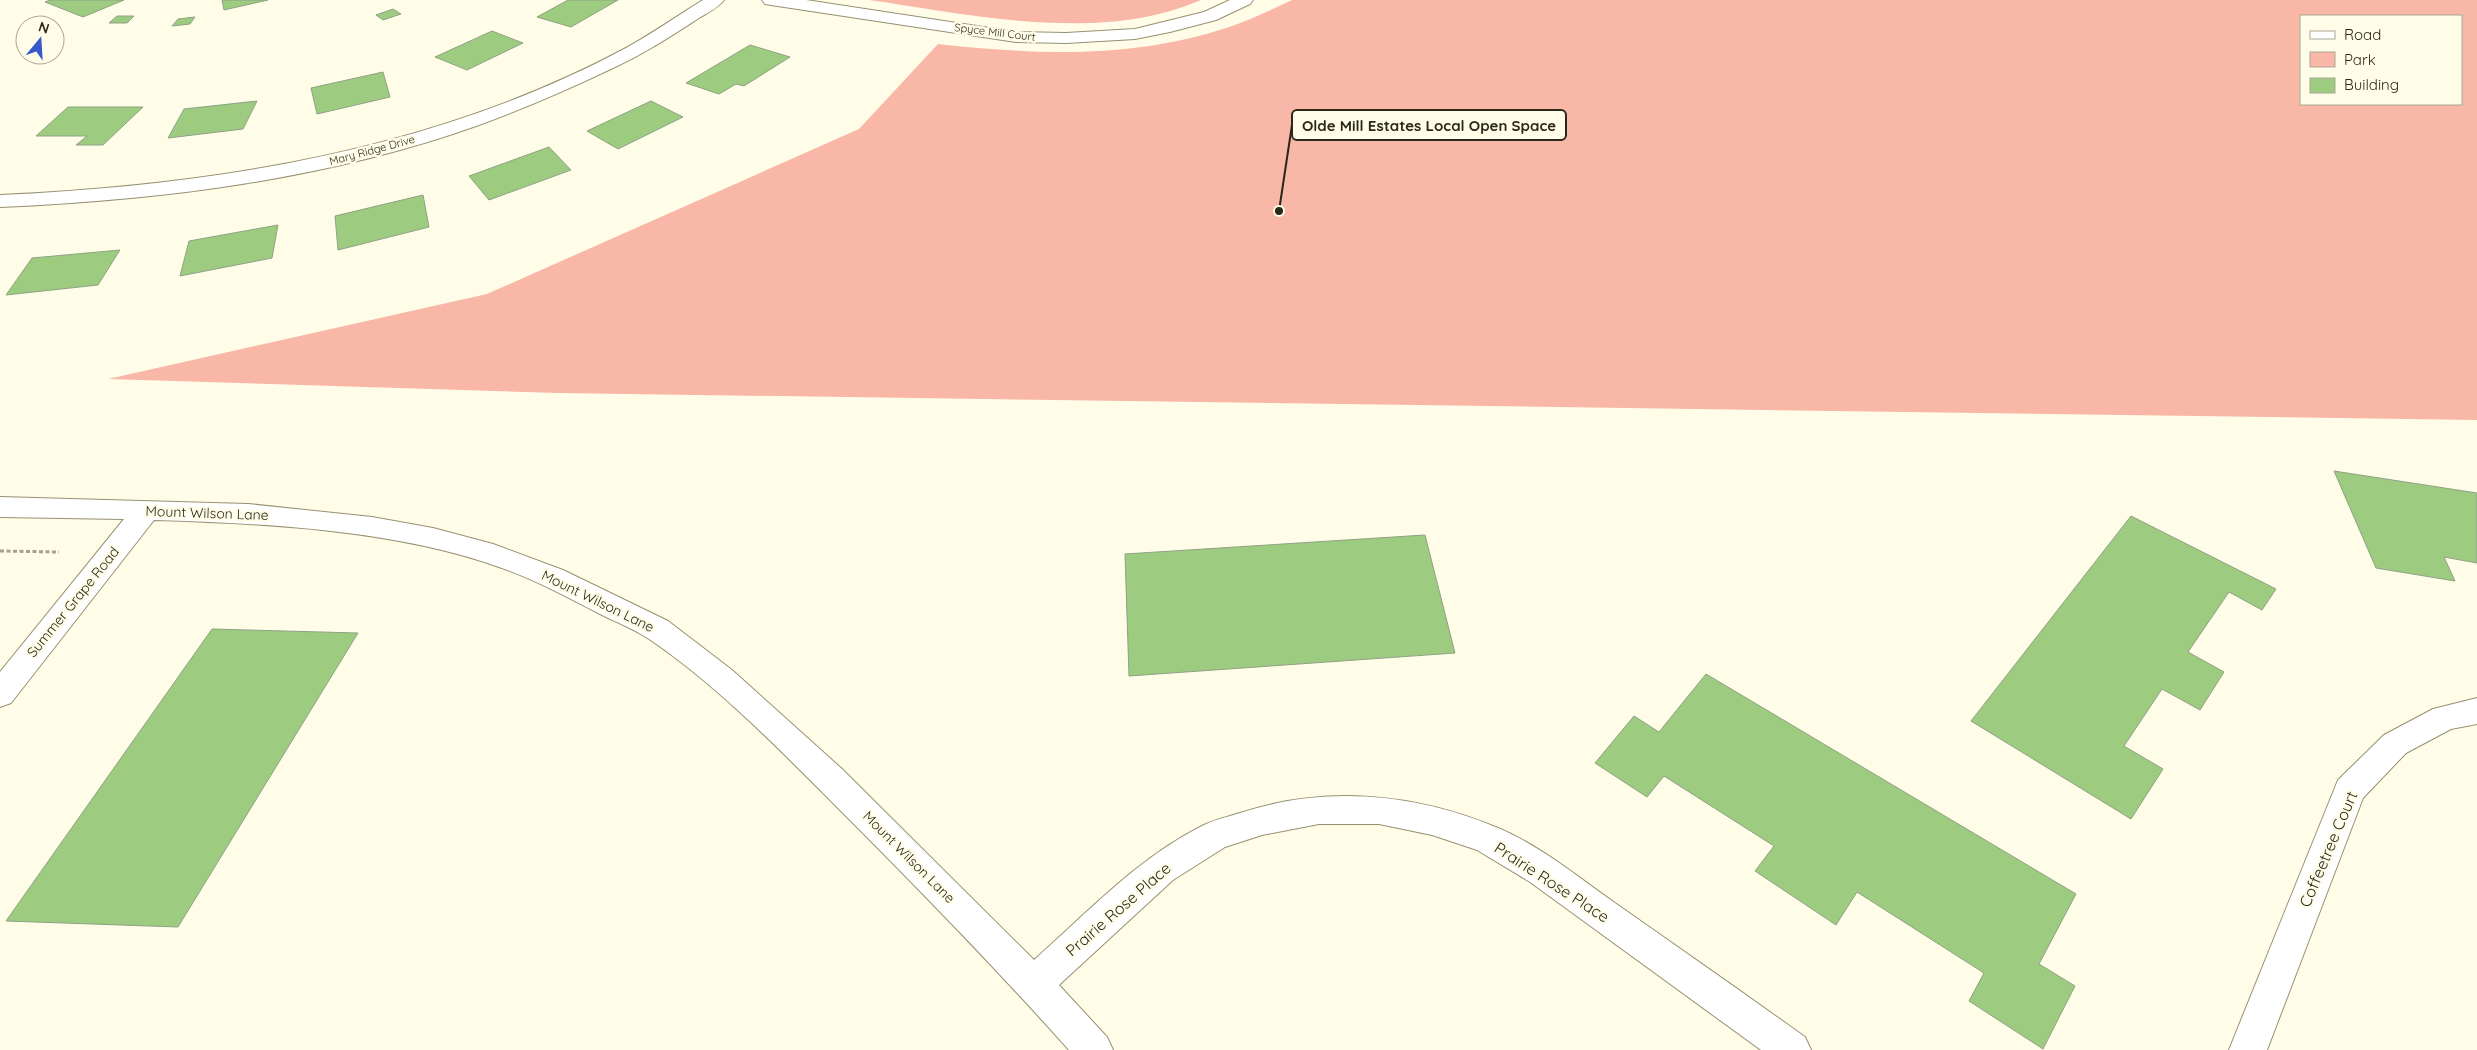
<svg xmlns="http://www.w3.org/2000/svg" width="2477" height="1050" font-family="Quicksand,sans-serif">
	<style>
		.green { fill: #f9b7a7; fill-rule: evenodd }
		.building { fill: #9dcc81; stroke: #8fa185 }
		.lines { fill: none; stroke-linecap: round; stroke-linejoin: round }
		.minor-casing { stroke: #969171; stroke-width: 2 }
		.path { stroke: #a3a18f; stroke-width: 3; stroke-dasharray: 4 2.5; stroke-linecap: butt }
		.minor { fill: #fff; fill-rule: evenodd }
		.labels { text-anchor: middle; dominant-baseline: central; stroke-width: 5; stroke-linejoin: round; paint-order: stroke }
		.far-street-label { font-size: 11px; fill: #29281b; stroke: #fffde8 }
		.street-label { font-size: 14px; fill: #29281b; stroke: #fffde8 }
		.near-street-label { font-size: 16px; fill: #29281b; stroke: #fffde8 }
		.leader { fill: none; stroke: #29281b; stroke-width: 2 }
		.callout-dot { fill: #29281b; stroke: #fffde8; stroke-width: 2 }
		.callout { fill: #fffde8; stroke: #29281b; stroke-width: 2 }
		.callout-label { font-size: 15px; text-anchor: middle; font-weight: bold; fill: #29281b }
	</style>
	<rect width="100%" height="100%" fill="#fffde8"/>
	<path class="green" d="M869,0H1201C1100,44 974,15 869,0Z
		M1292,0H2477V420L558,393L108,379L487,294L859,129L938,44C1036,55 1134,59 1229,27C1250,20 1271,10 1292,0ZM2461,16V104H2301V16Z"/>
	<path class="building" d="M50,0H124L83,17L45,2Z
		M222,0H268L224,10Z
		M568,0H618L571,27L537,17Z
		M393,9L401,14L383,20L376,15Z
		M117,16H134L127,23H109Z
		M195,17L190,24L172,26L178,19Z
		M492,31L523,43L467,70L435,57Z
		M750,45L790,57L744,86L736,84L719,94L686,83Z
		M383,72L390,97L317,114L311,88Z
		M257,101L243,129L168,138L184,109Z
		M651,101L683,117L618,149L587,131Z
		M68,107H143L103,145H76L87,136H36Z
		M549,147L571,170L489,200L469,176Z
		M423,195L429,227L338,250L335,216Z
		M278,225L272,258L180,276L189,241Z
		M120,250L98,285L6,295L32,258Z
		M2334,471L2477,493V563L2444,557L2455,581L2376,568Z
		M2131,516L2276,589L2262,610L2229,592L2188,652L2224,672L2200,710L2162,689L2124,746L2163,769L2131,819L1971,721Z
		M1425,535L1455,653L1129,676L1125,554Z
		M212,629L358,633L178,927L6,921Z
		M1706,674L2076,894L2039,964L2075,986L2043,1049L1969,1001L1984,973L1857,892L1836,925L1755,871L1774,846L1664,776L1647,797L1595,763L1634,716L1659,732Z"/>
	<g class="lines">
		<g class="minor-casing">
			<path id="minor" d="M703,0H724C718,8 707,13 699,18C671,36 644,54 613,68C569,89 525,108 479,125C325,180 162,200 0,207V195C215,185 434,151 626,48C653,33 677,16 703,0Z
				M762,0H806L1016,32L1066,33L1135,29L1204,12L1230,0H1253L1250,4L1216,20L1170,32L1135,39L1066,43L1016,42L771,5L765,4Z
				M0,497L248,504L372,517L433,528L493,544L563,570L668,621L732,670L842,769L1034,960C1087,913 1138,858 1202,826C1213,820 1227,817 1240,813C1325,785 1415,793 1498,828C1539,845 1578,877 1615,903C1678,947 1742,992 1805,1037L1811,1050H1761L1530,882L1477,850L1432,835L1379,824H1319L1262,835L1225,847L1173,880L1059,985L1107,1037L1113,1050H1069C994,966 915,885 835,805C777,747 717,685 649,639C634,629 616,622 600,614C567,597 534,579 499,567C396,530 263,523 154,520L11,703L0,707V672L124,519L0,517Z
				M2477,698V724L2451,729L2406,753L2363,798L2267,1050H2229L2338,780L2384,735L2433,709Z"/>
		</g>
		<path class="path" d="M0,551L59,552"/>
		<use href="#minor" class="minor"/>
	</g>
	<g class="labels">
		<g class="far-street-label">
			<text transform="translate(995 32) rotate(7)">Spyce Mill Court</text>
			<text transform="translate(372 150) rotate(-15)">Mary Ridge Drive</text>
		</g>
		<g class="street-label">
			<text transform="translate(207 513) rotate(2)">Mount Wilson Lane</text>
			<text transform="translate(598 601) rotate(26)">Mount Wilson Lane</text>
			<text transform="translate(73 602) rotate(-51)">Summer Grape Road</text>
			<text transform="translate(909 857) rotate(45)">Mount Wilson Lane</text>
		</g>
		<g class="near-street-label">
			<text transform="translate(2328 849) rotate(-67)">Coffeetree Court</text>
			<text transform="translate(1552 882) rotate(33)">Prairie Rose Place</text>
			<text transform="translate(1118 909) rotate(-41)">Prairie Rose Place</text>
		</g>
	</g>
	<path class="leader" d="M1279 211L1292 125"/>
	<circle class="callout-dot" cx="1279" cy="211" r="5"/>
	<rect class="callout" x="1292" y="110" width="274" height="30" rx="5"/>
	<g class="callout-label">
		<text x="1429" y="131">Olde Mill Estates Local Open Space</text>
	</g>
	<rect x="2300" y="15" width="162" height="90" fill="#fffde8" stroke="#a9a896"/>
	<rect x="2310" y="31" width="25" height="8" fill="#ffffff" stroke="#a9a896"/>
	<text x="2344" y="40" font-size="15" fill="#29281b">Road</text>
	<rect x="2310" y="52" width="25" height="15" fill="#f9b7a7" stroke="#a9a896"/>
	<text x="2344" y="65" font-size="15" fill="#29281b">Park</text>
	<rect x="2310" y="78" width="25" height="15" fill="#9dcc81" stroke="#a9a896"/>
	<text x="2344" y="90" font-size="15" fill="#29281b">Building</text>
	<g transform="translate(40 40) rotate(18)"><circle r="24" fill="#fffde8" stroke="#a9a896"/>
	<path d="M0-4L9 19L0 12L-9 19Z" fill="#3859ca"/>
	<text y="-8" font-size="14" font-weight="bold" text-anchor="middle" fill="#29281b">N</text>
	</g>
</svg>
